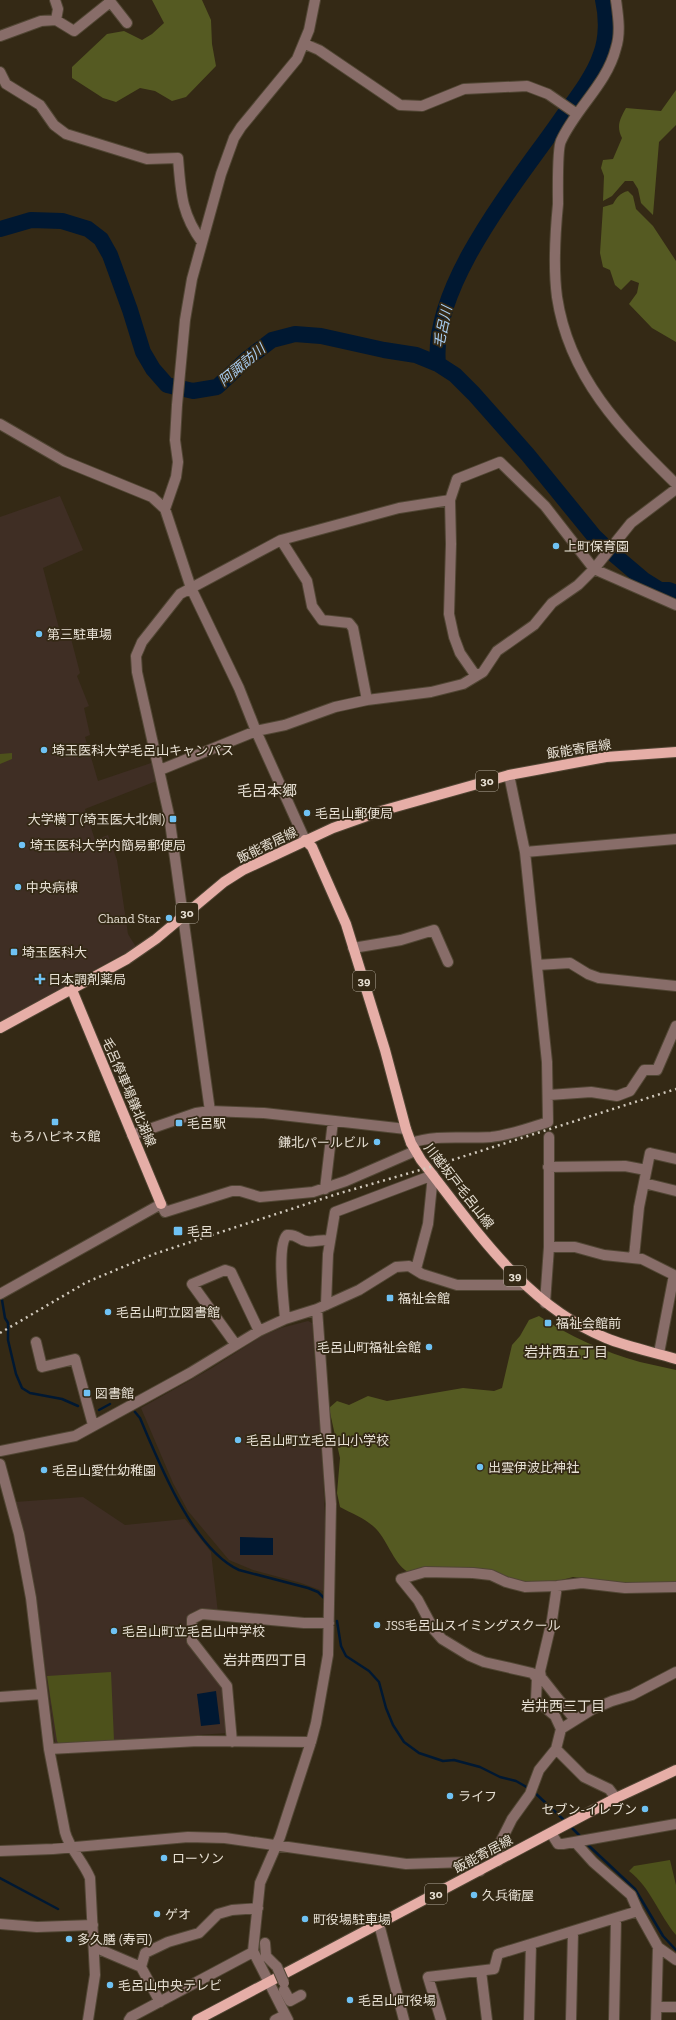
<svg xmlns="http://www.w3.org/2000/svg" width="676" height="2020" font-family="'Zilla Slab','Noto Sans JP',serif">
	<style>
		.education { fill: #3f2e24 }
		.green { fill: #4d511b }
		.forest { fill: #555a22 }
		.water { fill: #001832 }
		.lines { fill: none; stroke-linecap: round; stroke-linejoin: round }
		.stream { stroke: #001832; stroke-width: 2.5 }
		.river { stroke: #001832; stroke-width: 16 }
		.minor-casing { stroke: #514634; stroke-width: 12 }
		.major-casing { stroke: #514634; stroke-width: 12 }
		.minor { stroke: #886d69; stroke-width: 10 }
		.major { stroke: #e6aea7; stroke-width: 10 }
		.rail { stroke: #d1c9bc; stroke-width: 2.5; stroke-dasharray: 2 4; stroke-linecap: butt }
		.minor-bridge-casing { stroke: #514634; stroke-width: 12; stroke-linecap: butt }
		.minor-bridge { stroke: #886d69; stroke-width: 10 }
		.poi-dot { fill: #6fc2f4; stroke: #342915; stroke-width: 1.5 }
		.labels { text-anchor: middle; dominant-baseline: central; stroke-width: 3.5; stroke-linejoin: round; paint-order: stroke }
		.shield { fill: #342915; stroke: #b1a99b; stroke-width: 1 }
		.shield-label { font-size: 12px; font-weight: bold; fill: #e7e0d4 }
		.poi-label { font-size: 13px; fill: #e7e0d4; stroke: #342915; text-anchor: start }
		.street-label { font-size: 13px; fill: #e7e0d4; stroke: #342915 }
		.water-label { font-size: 14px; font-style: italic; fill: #a9cef3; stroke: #342915 }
		.neighbourhood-label { font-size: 14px; fill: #e7e0d4; stroke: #342915 }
		.quarter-label { font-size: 15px; fill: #e7e0d4; stroke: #342915 }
	</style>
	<rect width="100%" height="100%" fill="#342915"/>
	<path class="education" d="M60,496L83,550L43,568L59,628L68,627L80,673L77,676L89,706L84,708L90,735L85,737L98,781L154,762L159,780L85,809L95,840L108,835L117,860L128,934L136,947L0,1022V517Z
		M308,1321L312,1323L323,1473L325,1521L323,1591L301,1583L253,1570L229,1560L188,1511L173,1483L141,1408L212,1368L262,1336L281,1328Z
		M83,1497L125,1525L185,1519L211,1552L218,1613L202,1611L187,1618L189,1644L222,1687L227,1733L58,1745L55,1742L36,1598L15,1502Z"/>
	<path class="green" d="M12,753V759L0,764V754Z
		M111,1672L114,1741L59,1744L57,1741L47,1676Z
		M670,1860L676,1885V1935C659,1915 651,1888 629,1871L634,1866Z"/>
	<path class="forest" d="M152,0H202L211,20L212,44L216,66L186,97L172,101L155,91L140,88L116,102L103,98L72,78V67L107,34L124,31L142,40L152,34L164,23Z
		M676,90V125L659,142L653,215L641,203L638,189L633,181H625L612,196L603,201L604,176L601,168L603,160L613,159L622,138C616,126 620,119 626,108L661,111Z
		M628,191L633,196L636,209L653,226L676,261V342L652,328L629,304L637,293L639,283L631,280L621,290L615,285L610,270L603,267L600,253L603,207L613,204C617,197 620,193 628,191Z
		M539,1316C569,1336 604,1352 640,1362C652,1365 664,1367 676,1370V1583L608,1582L573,1577L554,1582L533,1583L516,1580L498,1573L456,1567L419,1568L408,1572C392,1562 388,1539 373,1526C364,1518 351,1513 340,1507L337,1493L340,1458L329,1408L337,1401L349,1405L368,1396L387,1401L463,1388L494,1391L502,1388L512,1345L520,1336L529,1320Z"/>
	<path class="water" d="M240,1537L273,1538V1555H240Z
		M216,1691L220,1724L201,1726L197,1694Z"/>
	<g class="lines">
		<path class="stream" d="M2,1300L5,1318L8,1323V1340L16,1374L22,1388L30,1393L62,1399L78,1406
			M99,1410L110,1404
			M135,1412L140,1418C159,1463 193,1549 239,1570L308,1588L318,1592L325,1599
			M337,1621L341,1646L346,1656L369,1671L379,1682L386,1708L393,1725L404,1742L419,1753L443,1761L454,1760L480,1767L500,1777L516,1781L530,1789
			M534,1792L565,1821
			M570,1826L581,1837
			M587,1844L635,1889L663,1936L676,1950
			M0,1878L58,1909"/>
		<path class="river" d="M0,229L31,220L62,221L88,229L101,239L110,255L130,310L143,352L153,369L167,385L193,391L217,387L247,359L272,340L295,334L321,336L384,350L416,355L438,364L455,375L474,394L528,455L594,536L611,552L644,580L660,590H669L676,593
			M438,364C430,285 518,181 561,119C575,100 594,76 601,54C607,38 607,17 603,0"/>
		<g class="minor-casing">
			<path id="minor" d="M55,0L58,9L56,20
				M109,0L127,23
				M616,0C618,15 621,33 616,48C607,84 576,108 561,141C557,149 558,192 558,204C555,235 553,267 557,297C569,377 621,430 676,484
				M0,36L41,21L56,20L74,31L110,2
				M305,44L319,50L400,105L422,106L464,89L527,86L548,94L577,114
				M0,72L6,84L40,105L54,125L66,134L147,159L178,158C181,193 181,213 202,242
				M0,424L64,461L152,497L165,509L191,588L239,688L256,731L305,840
				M450,500L451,544L449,614L454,637L460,653L476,676
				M165,509L176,477L178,462L175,440L177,405L185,320L192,279L221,174L234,138L241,127L297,59L309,30L315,0
				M281,540L307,581L312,606L322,620L349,623L353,628L367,700
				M160,770L256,731L285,725L335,707L367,700L431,692L463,684L483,672L497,651L534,625L552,603L578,585L594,569L631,523L676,489
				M525,852L676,839
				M353,948L401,940L434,930L448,962
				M537,965L570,963L588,974L599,978L676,986
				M549,1095L591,1092L617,1096L630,1091L644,1070H657L676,1026
				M210,1111L169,815L137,672L136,656L142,642L180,594L281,540L399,508L450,500L457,479L500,462L545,506L594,569L676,605
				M132,1135L196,1113L210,1111L264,1113L406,1129
				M411,1143C437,1134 464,1139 491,1137C511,1135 529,1128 548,1122L547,1062L525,852L509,775
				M548,1167L625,1166L646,1170
				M644,1183L676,1191
				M325,1189L333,1121
				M549,1247H575L604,1255L642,1259L676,1276
				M634,1257L639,1207L650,1153L676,1159
				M0,1294L161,1204L165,1212L232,1191H240L260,1197L313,1192L346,1181L415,1151
				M545,1303L549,1247V1137
				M326,1305L328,1254L335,1212L433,1175L428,1224L416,1269
				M285,1319C284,1302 276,1246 287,1235C298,1234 298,1240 306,1241C315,1243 321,1238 330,1241
				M36,1342L42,1367L75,1359L93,1425
				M236,1345L192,1284L225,1270L231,1272L259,1331
				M659,1353L674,1275
				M0,1451L75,1436L190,1373L259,1331L285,1319L317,1309L359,1290L396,1267L409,1266L422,1274L457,1285H524
				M0,1464L19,1534L31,1598L49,1749L65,1832C69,1848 83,1861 90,1878L95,1975L88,2020
				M557,1586L552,1620L540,1671L541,1677L575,1720
				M0,1697L42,1694
				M561,1729L555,1716L536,1700L537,1678L532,1673L484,1662L470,1656L442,1639L434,1630L418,1600L401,1579L425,1572L473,1573L491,1575L506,1582L525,1587L557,1586L582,1583L625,1588L676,1587
				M232,1742L227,1686L192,1641V1619L202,1614L304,1623H329
				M49,1749L198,1741L311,1742
				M556,1749L584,1777L609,1789L616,1798
				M551,1833L558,1844H563L676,1824
				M575,1842L593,1862L631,1895L638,1911
				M0,1851L53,1849L188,1837L225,1838L406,1864L467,1862L474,1865L480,1871
				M498,1861V1847L512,1819L530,1794L539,1770L556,1749L561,1729L593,1709L612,1701L632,1695L676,1672
				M0,1924L37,1927L93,1925
				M379,1924L404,2020
				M265,1943L266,1956L277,1967
				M94,1947L141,1967L160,2002
				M141,1967L145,1953L168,1942L199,1933L218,1914L232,1910L258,1908
				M481,1971L487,2020
				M284,1990L290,2001L301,1995
				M657,2007H676
				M129,2020L131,2017L253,1952
				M275,2020L285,2015
				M288,2020L253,1951L260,1883L280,1837L311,1742L316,1723L328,1655L331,1504L317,1309
				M441,2020L428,1977L494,1969L498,1954L638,1911L658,1947L676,1960
				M529,2020L531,1944
				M571,2020L573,1932
				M614,2020L616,1919
				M656,2020L658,1947"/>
		</g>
		<g class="major-casing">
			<path id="major" d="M305,840L312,847L346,924L385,1050L406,1129L411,1143L421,1160C474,1227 524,1305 606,1338C628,1347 653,1352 676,1359
				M72,990L161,1204
				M0,1028L127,959L156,939L224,882L243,870L333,828L381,811L509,775L606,757L676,752
				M197,2020L616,1798L676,1770"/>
		</g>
		<use href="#minor" class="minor"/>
		<use href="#major" class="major"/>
		<path class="rail" d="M0,1333L87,1282L154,1254L337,1194L427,1168L676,1089"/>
		<g class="minor-bridge-casing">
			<path id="minor-bridge" d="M277,1967L284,1983"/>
		</g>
		<use href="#minor-bridge" class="minor-bridge"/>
	</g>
	<g class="poi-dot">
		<circle cx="556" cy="546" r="4"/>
		<circle cx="39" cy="634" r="4"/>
		<circle cx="44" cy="750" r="4"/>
		<circle cx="307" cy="813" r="4"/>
		<rect x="169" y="815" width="8" height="8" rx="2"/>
		<circle cx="22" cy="845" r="4"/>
		<circle cx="18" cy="887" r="4"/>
		<circle cx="169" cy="918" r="4"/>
		<rect x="10" y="948" width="8" height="8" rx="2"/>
		<path d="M38 973h4v4h4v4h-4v4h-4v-4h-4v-4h4z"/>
		<rect x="51" y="1118" width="8" height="8" rx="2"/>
		<rect x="175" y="1119" width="8" height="8" rx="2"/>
		<circle cx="377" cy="1142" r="4"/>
		<rect x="173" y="1226" width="10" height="10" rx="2"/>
		<rect x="386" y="1294" width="8" height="8" rx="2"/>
		<circle cx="108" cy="1312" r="4"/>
		<rect x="544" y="1319" width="8" height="8" rx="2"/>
		<circle cx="429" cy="1347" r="4"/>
		<rect x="83" y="1389" width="8" height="8" rx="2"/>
		<circle cx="238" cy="1440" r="4"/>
		<circle cx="480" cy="1467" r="4"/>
		<circle cx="44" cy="1470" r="4"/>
		<circle cx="377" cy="1625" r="4"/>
		<circle cx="114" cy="1631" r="4"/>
		<circle cx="450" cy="1796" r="4"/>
		<circle cx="645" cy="1809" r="4"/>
		<circle cx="164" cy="1858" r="4"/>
		<circle cx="474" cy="1895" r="4"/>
		<circle cx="157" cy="1914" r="4"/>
		<circle cx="305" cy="1919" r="4"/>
		<circle cx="69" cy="1939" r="4"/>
		<circle cx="110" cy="1985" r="4"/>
		<circle cx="350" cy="2000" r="4"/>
	</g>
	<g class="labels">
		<g class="shield">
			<rect x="476" y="771" width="22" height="20" rx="3"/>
			<rect x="176" y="903" width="22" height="20" rx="3"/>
			<rect x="353" y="971" width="22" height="20" rx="3"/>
			<rect x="504" y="1266" width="22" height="20" rx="3"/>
			<rect x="425" y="1884" width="22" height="20" rx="3"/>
		</g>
		<g class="shield-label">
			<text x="487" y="781">30</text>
			<text x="187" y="913">30</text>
			<text x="364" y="981">39</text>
			<text x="515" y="1276">39</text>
			<text x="436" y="1894">30</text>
		</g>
		<g class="poi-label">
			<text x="564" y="546">上町保育園</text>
			<text x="47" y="634">第三駐車場</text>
			<text x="52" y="750">埼玉医科大学毛呂山キャンパス</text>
			<text x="315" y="813">毛呂山郵便局</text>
			<text x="165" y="819" text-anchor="end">大学横丁(埼玉医大北側)</text>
			<text x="30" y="845">埼玉医科大学内簡易郵便局</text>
			<text x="26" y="887">中央病棟</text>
			<text x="161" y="918" text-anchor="end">Chand Star</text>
			<text x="22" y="952">埼玉医科大</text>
			<text x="48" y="979">日本調剤薬局</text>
			<text x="187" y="1123">毛呂駅</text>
			<text x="55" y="1136" text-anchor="middle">もろハピネス館</text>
			<text x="369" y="1142" text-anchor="end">鎌北パールビル</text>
			<text x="187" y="1231">毛呂</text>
			<text x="398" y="1298">福祉会館</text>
			<text x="116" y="1312">毛呂山町立図書館</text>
			<text x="556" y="1323">福祉会館前</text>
			<text x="421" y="1347" text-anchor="end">毛呂山町福祉会館</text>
			<text x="95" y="1393">図書館</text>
			<text x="246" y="1440">毛呂山町立毛呂山小学校</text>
			<text x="488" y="1467">出雲伊波比神社</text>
			<text x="52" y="1470">毛呂山愛仕幼稚園</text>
			<text x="385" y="1625">JSS毛呂山スイミングスクール</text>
			<text x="122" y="1631">毛呂山町立毛呂山中学校</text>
			<text x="458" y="1796">ライフ</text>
			<text x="637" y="1809" text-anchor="end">セブン-イレブン</text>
			<text x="172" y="1858">ローソン</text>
			<text x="482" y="1895">久兵衛屋</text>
			<text x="165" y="1914">ゲオ</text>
			<text x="313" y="1919">町役場駐車場</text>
			<text x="77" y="1939">多久膳 (寿司)</text>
			<text x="118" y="1985">毛呂山中央テレビ</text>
			<text x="358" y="2000">毛呂山町役場</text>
		</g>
		<g class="street-label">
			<text transform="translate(579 749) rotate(-9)">飯能寄居線</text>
			<text transform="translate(267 845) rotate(-26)">飯能寄居線</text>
			<text transform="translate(129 1092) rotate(67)">毛呂停車場鎌北湖線</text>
			<text transform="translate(459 1186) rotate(52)">川越坂戸毛呂山線</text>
			<text transform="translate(483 1854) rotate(-28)">飯能寄居線</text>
		</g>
		<g class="water-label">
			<text transform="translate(443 327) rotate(-78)">毛呂川</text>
			<text transform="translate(242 365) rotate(-40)">阿諏訪川</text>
		</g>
		<g class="neighbourhood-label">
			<text x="566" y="1352">岩井西五丁目</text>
			<text x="265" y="1660">岩井西四丁目</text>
			<text x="563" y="1706">岩井西三丁目</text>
		</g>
		<g class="quarter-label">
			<text x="267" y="791">毛呂本郷</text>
		</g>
	</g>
</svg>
